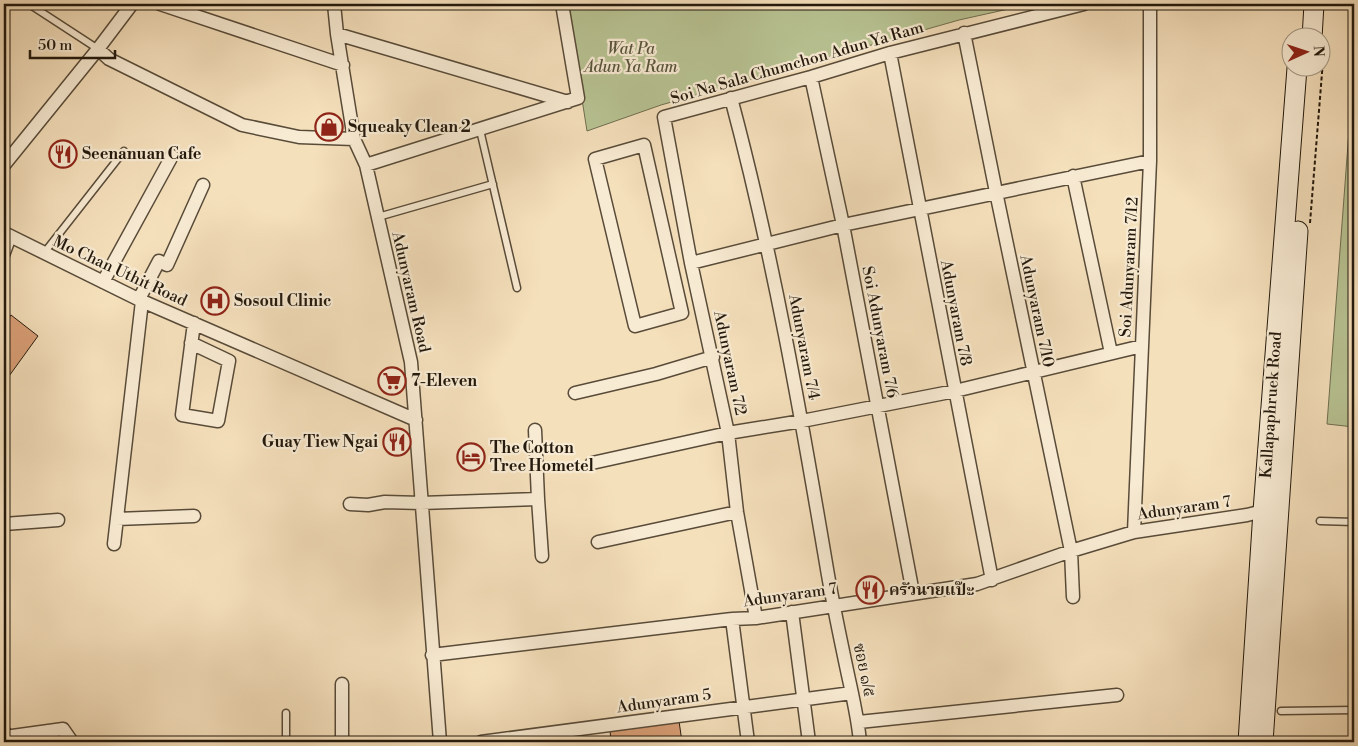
<svg xmlns="http://www.w3.org/2000/svg" width="1358" height="746" font-family="'Libre Bodoni','Noto Serif Thai',serif">
	<style>
		.green { fill: #b8c393; stroke: #6e6e50 }
		.building { fill: #dba077; stroke: #23190d }
		.lines { fill: none; stroke-linecap: round; stroke-linejoin: round }
		.service-casing { stroke: #584b39; stroke-width: 9 }
		.minor-casing { stroke: #584b39; stroke-width: 15 }
		.secondary-casing { stroke: #23190d; stroke-width: 21 }
		.path { stroke: #23190d; stroke-width: 2; stroke-dasharray: 4 2.5; stroke-linecap: butt }
		.service { stroke: #f8ebd3; stroke-width: 6 }
		.minor { stroke: #f8ebd3; stroke-width: 12 }
		.secondary { stroke: #f8ebd3; stroke-width: 19 }
		.labels { text-anchor: middle; dominant-baseline: central; stroke-width: 4.5; stroke-linejoin: round; paint-order: stroke }
		.park-label { font-size: 16px; font-style: italic; fill: #57543c; stroke: #f8ebd3 }
		.street-label { font-size: 16px; fill: #23190d; stroke: #f8ebd3 }
		.poi-label { font-size: 16px; font-weight: bold; fill: #23190d; stroke: #f8ebd3; text-anchor: start }
	</style>
	<rect width="100%" height="100%" fill="#f5e0bc"/>
	<filter id="stains"><feTurbulence type="fractalNoise" baseFrequency=".004" numOctaves="4"/><feColorMatrix values="0 0 0 0 .2 0 0 0 0 .09 0 0 0 0 .02 0 0 0 .5 -.17"/></filter>
	<radialGradient id="worn" r=".72"><stop offset=".6" stop-color="#630" stop-opacity="0"/><stop offset="1" stop-color="#630" stop-opacity=".3"/></radialGradient>
	<path class="green" d="M567,4H1031L959,20L661,105L587,131Z
		M1354,64V427L1327,424Z"/>
	<path class="building" d="M11,315L38,336L4,383V325Z
		M679,721L682,742H611L610,730Z"/>
	<g class="lines">
		<g class="service-casing">
			<path id="service" d="M29,4L98,49
				M480,130L517,288
				M378,217L493,184
				M44,253L124,151
				M4,261L13,237
				M1320,521L1354,522
				M1281,711L1354,710
				M286,742V713"/>
		</g>
		<g class="minor-casing">
			<path id="minor" d="M160,4L343,65
				M334,4L337,34L354,139L366,165L411,362L440,742
				M964,33L996,192L1071,551L1073,597
				M337,34L568,102
				M98,49L109,59L242,125L299,137L354,139
				M890,53L992,580
				M811,77L843,225L913,593
				M731,98C773,255 801,415 828,575C834,609 841,642 848,675C853,698 858,719 860,742
				M644,145L682,313L635,326L595,159Z
				M4,165L98,49L132,4
				M366,165L578,98L562,4
				M1073,176L1111,353
				M4,233L142,301L416,420
				M691,263L843,225L1150,161
				M103,282L172,156
				M139,299L159,261L167,265L203,185
				M191,343L229,361L218,421L182,415L194,323
				M575,393L656,374L713,357
				M592,463L728,433L802,421L955,391L1142,346
				M538,499L542,556
				M350,504L368,505L385,502L421,503L538,499L535,430
				M117,519L194,516
				M4,524L58,520
				M1134,532L1150,161V4
				M598,542L737,512
				M114,544L142,301
				M792,612L809,742
				M756,618L737,512L728,433L691,263L664,117L811,77L890,53L1084,4
				M732,619L748,742
				M432,655L732,619L756,618L977,584L1071,551L1134,532L1247,515L1263,511
				M342,684V742
				M859,722L1117,695
				M4,732L5,737L63,729L72,742
				M481,742L852,693"/>
		</g>
		<g class="secondary-casing">
			<path id="secondary" d="M1312,38L1314,4
				M1248,742L1263,511L1297,68
				M1263,742L1298,231"/>
		</g>
		<path class="path" d="M1310,223L1324,48"/>
		<use href="#service" class="service"/>
		<use href="#minor" class="minor"/>
		<use href="#secondary" class="secondary"/>
	</g>
	<defs>
		<g id="shop-ring" transform="scale(1.4375)"><circle r="9.5" fill="#f8ebd3" stroke="#8f2418" stroke-width="1.5"/><path d="M-5-2.5h2.3a2.7 3.5 0 0 1 5.4 0H5L5.5 6h-11ZM-1.5-2.5h3a1.5 2.3 0 0 0-3 0Z" fill="#8f2418"/></g>
		<g id="restaurant-ring" transform="scale(1.4375)"><circle r="9.5" fill="#f8ebd3" stroke="#8f2418" stroke-width="1.5"/><path d="M-5-6h1v4h1v-4h1v4h1v-4h1v5L-1.5 .5V6h-2V.5L-5-1ZM5-6V6H3V1.5H1.5Q1.5-4 5-6Z" fill="#8f2418"/></g>
		<g id="hospital-ring" transform="scale(1.4375)"><circle r="9.5" fill="#f8ebd3" stroke="#8f2418" stroke-width="1.5"/><path d="M-5-5h3v3.5h4V-5h3V5h-3V1.5h-4V5h-3Z" fill="#8f2418"/></g>
		<g id="supermarket-ring" transform="scale(1.4375)"><circle r="9.5" fill="#f8ebd3" stroke="#8f2418" stroke-width="1.5"/><path d="M-6-5.5h2.5l.6 2H6L4.5 2H-2.5L-4.4-4H-6ZM-1.5 3.2a1.3 1.3 0 1 0 .1 0ZM3 3.2a1.3 1.3 0 1 0 .1 0Z" fill="#8f2418"/></g>
		<g id="hotel-ring" transform="scale(1.4375)"><circle r="9.5" fill="#f8ebd3" stroke="#8f2418" stroke-width="1.5"/><path d="M-6-4.5h1.5V1H6V5H4.5V3h-9V5H-6ZM-4 0a1.8 1.8 0 1 1 3.6 0ZM.5 0V-2.5h3Q6-2.5 6 0Z" fill="#8f2418"/></g>
	</defs>
	<g fill-rule="evenodd">
		<use href="#shop-ring" x="329" y="127"/>
		<use href="#restaurant-ring" x="63" y="154"/>
		<use href="#hospital-ring" x="215" y="301"/>
		<use href="#supermarket-ring" x="392" y="381"/>
		<use href="#restaurant-ring" x="397" y="442"/>
		<use href="#hotel-ring" x="471" y="457"/>
		<use href="#restaurant-ring" x="870" y="590"/>
	</g>
	<g class="labels">
		<g class="park-label">
			<text x="631" y="49">Wat Pa<tspan x="631" dy="18">Adun Ya Ram</tspan></text>
		</g>
		<g class="street-label">
			<text transform="translate(797 63) rotate(-16)">Soi Na Sala Chumchon Adun Ya Ram</text>
			<text transform="translate(1129 267) rotate(-87)">Soi Adunyaram 7/12</text>
			<text transform="translate(120 271) rotate(25)">Mo Chan Uthit Road</text>
			<text transform="translate(411 292) rotate(77)">Adunyaram Road</text>
			<text transform="translate(1037 311) rotate(78)">Adunyaram 7/10</text>
			<text transform="translate(956 313) rotate(79)">Adunyaram 7/8</text>
			<text transform="translate(880 332) rotate(79)">Soi Adunyaram 7/6</text>
			<text transform="translate(804 347) rotate(79)">Adunyaram 7/4</text>
			<text transform="translate(730 363) rotate(78)">Adunyaram 7/2</text>
			<text transform="translate(1271 405) rotate(-86)">Kallapaphruek Road</text>
			<text transform="translate(1184 508) rotate(-8)">Adunyaram 7</text>
			<text transform="translate(790 595) rotate(-8)">Adunyaram 7</text>
			<text transform="translate(864 670) rotate(78)">ซอย ๑/๕</text>
			<text transform="translate(664 701) rotate(-8)">Adunyaram 5</text>
		</g>
		<g class="poi-label">
			<text x="348" y="127">Squeaky Clean 2</text>
			<text x="82" y="154">Seenanuan Cafe</text>
			<text x="234" y="301">Sosoul Clinic</text>
			<text x="411" y="381">7-Eleven</text>
			<text x="378" y="442" text-anchor="end">Guay Tiew Ngai</text>
			<text x="490" y="448">The Cotton<tspan x="490" dy="18">Tree Hometel</tspan></text>
			<text x="889" y="590">ครัวนายแป๊ะ</text>
		</g>
	</g>
	<rect width="1358" height="746" fill="none" stroke="#f5e0bc" stroke-width="20"/>
	<rect x="5" y="5" width="1348" height="736" fill="none" stroke="#23190d" stroke-width="2.5"/>
	<rect x="10" y="10" width="1338" height="726" fill="none" stroke="#23190d"/>
	<g transform="translate(1306 52) rotate(87)"><circle r="24" fill="#f8ebd3" stroke="#a39784"/>
	<path d="M0-4L9 19L0 12L-9 19Z" fill="#8f2418"/>
	<text y="-8" font-size="14" font-weight="bold" text-anchor="middle" fill="#23190d">N</text>
	</g>
	<path d="M30 50v8h85v-8" fill="none" stroke="#23190d" stroke-width="2.5"/>
	<text x="38" y="50" font-size="15" fill="#23190d" stroke="#f8ebd3" stroke-width="4" paint-order="stroke">50 m</text>
	<rect width="100%" height="100%" filter="url(#stains)"/>
	<rect width="100%" height="100%" fill="url(#worn)"/>
</svg>
